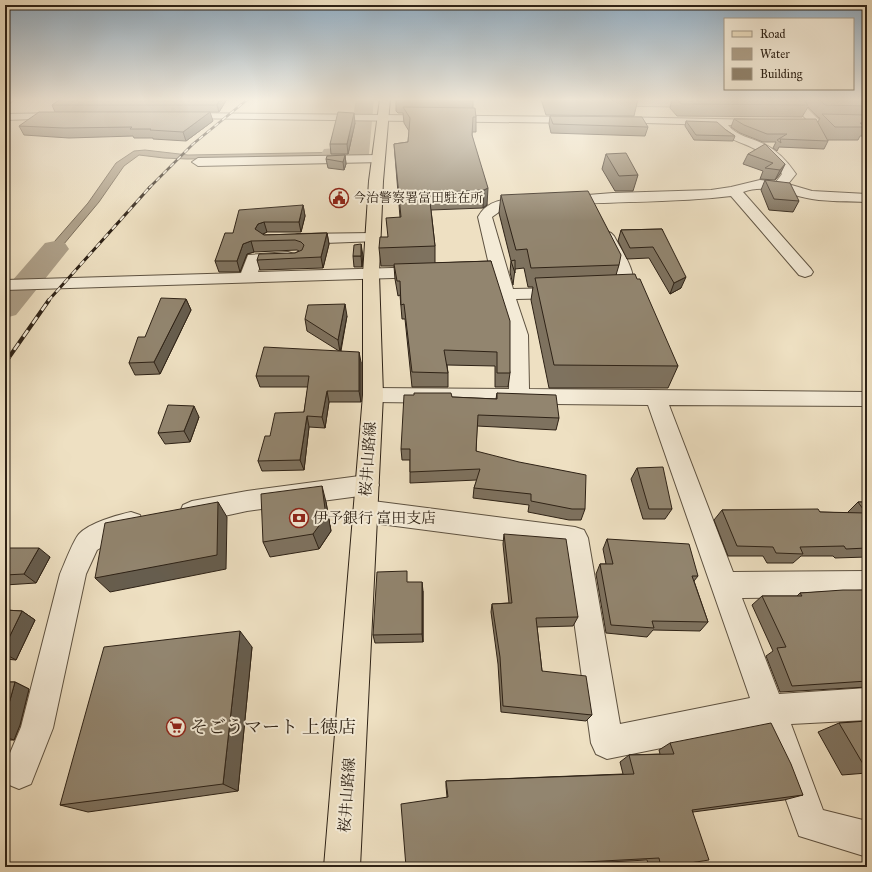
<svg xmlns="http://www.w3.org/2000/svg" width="872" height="872" font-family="'IM FELL Great Primer','Noto Serif JP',serif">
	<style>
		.green { fill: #cdc0a5; stroke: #7e715e }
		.water { fill: #ad9f88; stroke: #7a6d5a }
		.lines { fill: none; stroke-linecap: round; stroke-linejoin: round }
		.stream { fill: #7a6d5a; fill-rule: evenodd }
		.river { fill: #ad9f88; fill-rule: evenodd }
		.minor-casing { stroke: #5e5241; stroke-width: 2 }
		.major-casing { stroke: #2e2216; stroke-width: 2 }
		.minor { fill: #f4ebd7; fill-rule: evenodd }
		.major { fill: #eee0c2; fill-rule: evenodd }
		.rail-far2-casing { stroke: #2e2216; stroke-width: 2.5 }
		.rail-far1-casing { stroke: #2e2216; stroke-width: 3 }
		.rail-casing { stroke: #2e2216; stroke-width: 4 }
		.rail-far2 { stroke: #f4ebd7; stroke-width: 1.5; stroke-dasharray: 5; stroke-linecap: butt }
		.rail-far1 { stroke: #f4ebd7; stroke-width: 2; stroke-dasharray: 6; stroke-linecap: butt }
		.rail { stroke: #f4ebd7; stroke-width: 2.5; stroke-dasharray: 8; stroke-linecap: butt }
		.wall { fill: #7e725f; stroke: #2e2216 }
		.shaded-wall { fill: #665d4e; stroke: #2e2216 }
		.building { fill: #92856f; stroke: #2e2216 }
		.labels { text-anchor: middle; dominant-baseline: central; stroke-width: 4; stroke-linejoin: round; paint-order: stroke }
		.far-poi-label { font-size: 13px; fill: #2e2216; stroke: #f4ebd7; text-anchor: start }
		.street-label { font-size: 15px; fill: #2e2216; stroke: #f4ebd7 }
		.poi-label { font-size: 15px; fill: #2e2216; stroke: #f4ebd7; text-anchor: start }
		.near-poi-label { font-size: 18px; fill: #2e2216; stroke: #f4ebd7; text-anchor: start }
	</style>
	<rect width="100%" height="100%" fill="#eee0c2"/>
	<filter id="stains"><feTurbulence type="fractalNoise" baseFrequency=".005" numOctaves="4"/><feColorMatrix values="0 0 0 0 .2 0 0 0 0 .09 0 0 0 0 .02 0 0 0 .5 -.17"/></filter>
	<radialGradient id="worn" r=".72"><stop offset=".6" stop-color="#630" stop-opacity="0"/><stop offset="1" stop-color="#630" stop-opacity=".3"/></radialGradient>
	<path class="green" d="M606,99H734L741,108L609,106Z"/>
	<path class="water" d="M357,125H364L362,157L187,159L164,158L139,155L124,166L99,202L33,281L21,280L88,203L116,163L134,151L145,150L188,155L354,152Z"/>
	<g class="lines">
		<path class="stream" d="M12,99H16L7,107H5V105Z"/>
		<path class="river" d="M356,99H374L369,154L366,159C353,162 337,162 324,159L321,154L324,149L348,147Z
			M55,241L65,243L69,249L16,315L5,318V289L45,243Z"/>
		<g class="minor-casing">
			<path id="minor" d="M5,99H15L5,106Z
				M787,99H798L821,122L819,124H811Z
				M62,113L66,114L68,116L66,118L5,120V114Z
				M182,113L580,117L586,120L580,123L178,118L176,116Z
				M614,117L768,120L770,122L764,125H728C736,136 752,138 764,144C778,151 787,161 796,174L788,184L812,191L867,194V202C849,201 830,202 812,199C788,195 767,183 743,192L811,269L813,272L811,275L805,277L799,275L731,196C675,203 618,201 562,205L557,204L555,201L557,198L562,197L613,193L711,190L731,187L760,180L776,182L782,174C775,163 766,155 755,149C738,140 728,141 716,125L610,122L608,120L610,118Z
				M378,155L384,159L382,162L198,166L192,162L198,158Z
				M528,198L533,199L535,202L533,205L506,207L492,217L513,289L563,288L569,289L572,293L569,297L563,298L516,299L528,335L529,389L867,392V406L669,405L733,572L867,571V597L742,598L779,694L867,688V720L791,724L823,810L867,821V857L799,836L760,728L607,759L596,754L591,743L564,548L365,522L356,518L353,511L356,504L365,500L575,527L584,530L588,538L620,724L750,698L648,405L373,402L366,400L363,395L366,390L373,388L509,389L510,335L490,269L478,217C488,198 509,199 528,198Z
				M606,231L611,233L614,236C622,252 642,277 629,295L623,296L603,295L600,291L603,287L615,286L617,274L598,236L601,233Z
				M373,233L378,235L381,238L378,241L298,244L293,242L290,239L293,236L298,234Z
				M288,252L294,254L296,257L294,260L261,263L258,272L425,267L431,269L433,272L431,275L425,277L5,290V280L241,273L248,255Z
				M367,475L375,478L379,485L375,492L367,495L247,511L192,523L183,519L180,512L183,505L192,501L247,491Z
				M131,512L140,515L143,523L140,531L119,537L97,550L86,574L53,728L31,784L19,789L7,784L5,779V765L21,727L60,574C64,565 73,541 79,534C89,523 117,515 131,512Z"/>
		</g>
		<g class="major-casing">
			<path id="major" d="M380,99H390L383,181L379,274L383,395L360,867H324L363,395V274L369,181Z"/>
		</g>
		<use href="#minor" class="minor"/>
		<use href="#major" class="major"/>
		<g class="rail-far2-casing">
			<path id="rail-far2" d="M149,188L193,144L248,99"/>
		</g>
		<g class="rail-far1-casing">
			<path id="rail-far1" d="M48,301L150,187"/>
		</g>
		<g class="rail-casing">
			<path id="rail" d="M5,363L49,300"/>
		</g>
		<use href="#rail-far2" class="rail-far2"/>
		<use href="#rail-far1" class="rail-far1"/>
		<use href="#rail" class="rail"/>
	</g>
	<path class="wall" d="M61,99H227L219,112H55L52,105Z
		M396,99H473V108L476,117V132H472V135L487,205L483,208L431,210L435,246V263L491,261L510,373L508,387H495V366L447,365L448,373V387H412L405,319H402L400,295L398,296L395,279L394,266H381L379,248L388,237L400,217L394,144L408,142L409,131L404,123L403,113H398L396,111Z
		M541,99H638L634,116L546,115Z
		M672,99H867V136H860L858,140H828V141L824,149L779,147L777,151L773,148L776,142H763L740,133L731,127L734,119L818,122L820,118H819L808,107L802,117L677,116L670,108Z
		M550,116L648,127L645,136L551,133L549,124Z
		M213,121L186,141L153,139V138H134L133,136L69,138L24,135L19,126Z
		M686,121L726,130L735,136L733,141L694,140L685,126Z
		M355,123L348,154H331L330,144Z
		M606,154L638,175L633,191H615L602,169Z
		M748,154L785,164L780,174L775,180L760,179L763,171L743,164Z
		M345,155L346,164L344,170L328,168L326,159Z
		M765,180L799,201L793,212L769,210L761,190Z
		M501,195L619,265L616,275L678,366L668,388H549L531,300L533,287H528L524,268L515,269L513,285L510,272L511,261L499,213Z
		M303,205L305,216L301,232H267L263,234L264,235L327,233L329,244L323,268L260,270L257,260L295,253L299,251L297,250L254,252L247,254L240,272H219L215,261L233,233Z
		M662,229L681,288L670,294L649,258L627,259L618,241L621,230Z
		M353,256H363L362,267H354Z
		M186,299L191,310L160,374L135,375L129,363L145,337Z
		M347,316L341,351L361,362V402H329L325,428L309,427L304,470L262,471L258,461L270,436L304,412L308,387H260L256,376L339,351L307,331L305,319Z
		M497,393L559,418L556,430L477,426L476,451L585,509L581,520H569L528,512L529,505L473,498L474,488L477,480L410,483V460H402L401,449L452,397L496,399Z
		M199,417L190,442L165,444L158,433Z
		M637,468L672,509L665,519H643L631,479Z
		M326,502L331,531L319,549L270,557L263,542Z
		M858,502H867V557L835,558L833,556H801L793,563H767L763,556H728L714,520L722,510L820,512L848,513V512Z
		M504,534L578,617L573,626L537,627L542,671L592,715L586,721L501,712L498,664L491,612L492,604L509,603L503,544Z
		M607,539L698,576L694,581L708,622L700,631L653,630L647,637L606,633L596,574L600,564H606L603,549Z
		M5,548L50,557L36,583L5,585Z
		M408,582L423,591V642L375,643L373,635Z
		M867,590V687L780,692L766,656L773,651L752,605L762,596H797L800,593Z
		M5,610L22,611L35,620L16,660L5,659Z
		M252,647L238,791L88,812L60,805Z
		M5,682H15L29,689L20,725L14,740H5Z
		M867,721V773L842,775L818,732L839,723Z
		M670,743L803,795L784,800L693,812L664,867H649L647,860L512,867H406L447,797L446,786V781L623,774L620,762L629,755L660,754L659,750Z"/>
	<path class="shaded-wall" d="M220,99H227L219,112L217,105Z
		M210,112L213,121L186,141L183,132Z
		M354,113L355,123L348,154L347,144Z
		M345,155L346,164L344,170L343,162Z
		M785,164L780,174L775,180L780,170Z
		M488,188L487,205L483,208L484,190Z
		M303,205L305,216L301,232L299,222Z
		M264,222L267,232L261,235L255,229L258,224Z
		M327,233L329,244L323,268L321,257Z
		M251,241L254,252L247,254L240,272L237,261L243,244Z
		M361,244L363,256L362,267L361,256Z
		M686,277L681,288L670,294L674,283Z
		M5,286L9,291L5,297Z
		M186,299L191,310L160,374L154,362Z
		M345,304L347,316L340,352L338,340Z
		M359,352L361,362V402L359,391Z
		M327,391L329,402L325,428L322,417Z
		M194,406L199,417L190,442L184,431Z
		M307,416L309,427L304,470L300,460Z
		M322,486L326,502L331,531L319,549L313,534Z
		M218,502L227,517L226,569L110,592L95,578Z
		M39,548L50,557L36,583L24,574Z
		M422,582L423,591V642L422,634Z
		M22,611L35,620L16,660L5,654V646Z
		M240,631L252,647L238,791L223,784Z
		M15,682L29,689L20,725L14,740L5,737V718Z"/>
	<path class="building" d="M61,99H220L217,105H52Z
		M397,99H473V101L397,100Z
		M677,99H803L808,105L681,104Z
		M819,99H867V106L825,105Z
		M403,107L475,108L476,117H473L472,135L488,188L484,190L429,193L435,246L379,248L380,237H388L386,218L401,217L394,144L408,142L410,118Z
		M39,112H210L183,132L150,130L151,129H130L132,127L64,128L19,126Z
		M338,112L354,113L347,144H330Z
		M822,114L867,115V123H860L865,127H835Z
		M550,116L642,117L648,127L553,124Z
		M734,119H816L828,141L780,139L781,143L777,140L787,134H767L744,125Z
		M686,121L717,122L726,130L735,136L696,135Z
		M765,144L785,164L780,170L765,168L773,163L748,154Z
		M626,153L638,175L619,176L606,154Z
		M345,155L343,162L326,159L327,156Z
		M765,180L790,183L799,201L774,199Z
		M588,191L621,255L619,265L531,268L527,249L516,250L501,195Z
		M303,205L299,222H264L258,224L255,229L264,235L327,233L321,257L257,260L259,254L295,253L302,250L304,245L301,242L295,240L251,241L243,244L237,261H215L225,233H233L239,210Z
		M662,229L686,277L674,283L653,247L630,248L621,230Z
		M361,244V256H353L354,245Z
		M515,260V273L511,261Z
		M491,261L510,321V373H497V352L444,350L448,373L412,372L404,304L401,305L400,281H397L394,264Z
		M635,274L637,279H640L678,366L554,365L535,278Z
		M161,298L186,299L154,362L129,363L138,337H145Z
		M345,304L338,340L305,319L308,305Z
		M264,347L359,352V391H327L322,417L307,416L300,460L258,461L265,436H270L275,413L304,412L309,376H256Z
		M414,393H451L452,397L497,399V393L556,395L559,418L478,415L476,451L519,462L586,475L585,509H572L531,501V494L474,488L480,469L410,472V449H401L404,395H414Z
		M168,405L194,406L184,431L158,433Z
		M663,467L672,509H649L637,468Z
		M322,486L326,516L313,534L263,542L261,494Z
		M218,502L217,555L95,578L105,523Z
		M858,502H867V548L846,549L844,546L800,547L803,554L776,553L773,547L737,546L722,510L818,509L820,512L866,513Z
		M504,534L566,539L578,617L536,618L542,671L586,676L592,715L503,706L500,657L492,604L512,603Z
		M607,539L689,544L698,576H692L708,622L652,621L654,628L611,625L600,564H613Z
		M5,548H39L24,574L5,575Z
		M407,571V582H422V634L373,635L377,572Z
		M843,590H867V681L792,686L777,648L786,647L762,596H802L800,593Z
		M5,610L22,611L5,646Z
		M240,631L223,784L60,805L104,647Z
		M5,682H15L5,718Z
		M867,721V768L866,769L839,723Z
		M771,723L791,764L803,795L692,810L709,860L664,867H661L659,858L492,867H406L401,804L448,797L446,781L634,774L629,755L674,754L670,743Z"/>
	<linearGradient id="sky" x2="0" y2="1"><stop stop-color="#90acc2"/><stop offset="0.45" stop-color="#f7f1e4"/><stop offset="1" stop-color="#f7f1e4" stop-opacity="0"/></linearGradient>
	<rect width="872" height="221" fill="url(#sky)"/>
	<defs>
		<g id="civic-ring" transform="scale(1)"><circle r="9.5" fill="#f4ebd7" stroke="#8f2418" stroke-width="1.5"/><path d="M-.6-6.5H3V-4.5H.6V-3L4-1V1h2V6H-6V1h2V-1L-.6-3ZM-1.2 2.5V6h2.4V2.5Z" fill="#8f2418"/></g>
		<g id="bank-ring" transform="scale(1)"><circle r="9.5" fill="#f4ebd7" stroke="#8f2418" stroke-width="1.5"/><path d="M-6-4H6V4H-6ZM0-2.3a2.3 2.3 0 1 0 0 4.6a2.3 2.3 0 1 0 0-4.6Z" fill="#8f2418"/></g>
		<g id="supermarket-ring" transform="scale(1)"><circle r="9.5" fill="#f4ebd7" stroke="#8f2418" stroke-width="1.5"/><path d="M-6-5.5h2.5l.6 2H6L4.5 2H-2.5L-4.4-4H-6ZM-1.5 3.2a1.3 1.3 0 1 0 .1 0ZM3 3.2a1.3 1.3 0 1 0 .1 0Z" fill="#8f2418"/></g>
	</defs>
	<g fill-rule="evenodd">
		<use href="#civic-ring" x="339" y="198"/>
		<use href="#bank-ring" x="299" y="518"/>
		<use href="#supermarket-ring" x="176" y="727"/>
	</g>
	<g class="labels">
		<g class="far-poi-label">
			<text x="353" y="198">今治警察署富田駐在所</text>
		</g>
		<g class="street-label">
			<text transform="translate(368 459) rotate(-86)">桜井山路線</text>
			<text transform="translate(347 795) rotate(-86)">桜井山路線</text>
		</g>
		<g class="poi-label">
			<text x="313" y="518">伊予銀行 富田支店</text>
		</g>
		<g class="near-poi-label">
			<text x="190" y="727">そごうマート 上徳店</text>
		</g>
	</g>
	<rect width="872" height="872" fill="none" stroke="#eee0c2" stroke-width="20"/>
	<rect x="6" y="6" width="860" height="860" fill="none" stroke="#2e2216" stroke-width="2"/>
	<rect x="10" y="10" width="852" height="852" fill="none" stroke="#2e2216"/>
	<rect x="724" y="18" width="130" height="72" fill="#f4ebd7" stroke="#a59b8a"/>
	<rect x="732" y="31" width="20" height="6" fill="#eee0c2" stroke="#a59b8a"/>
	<text x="760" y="38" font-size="12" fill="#2e2216">Road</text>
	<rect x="732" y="48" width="20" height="12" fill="#ad9f88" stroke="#a59b8a"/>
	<text x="760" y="58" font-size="12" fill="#2e2216">Water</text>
	<rect x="732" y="68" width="20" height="12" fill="#92856f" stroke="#a59b8a"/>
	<text x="760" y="78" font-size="12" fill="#2e2216">Building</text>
	<rect width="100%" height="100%" filter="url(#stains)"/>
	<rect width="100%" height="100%" fill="url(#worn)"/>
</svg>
